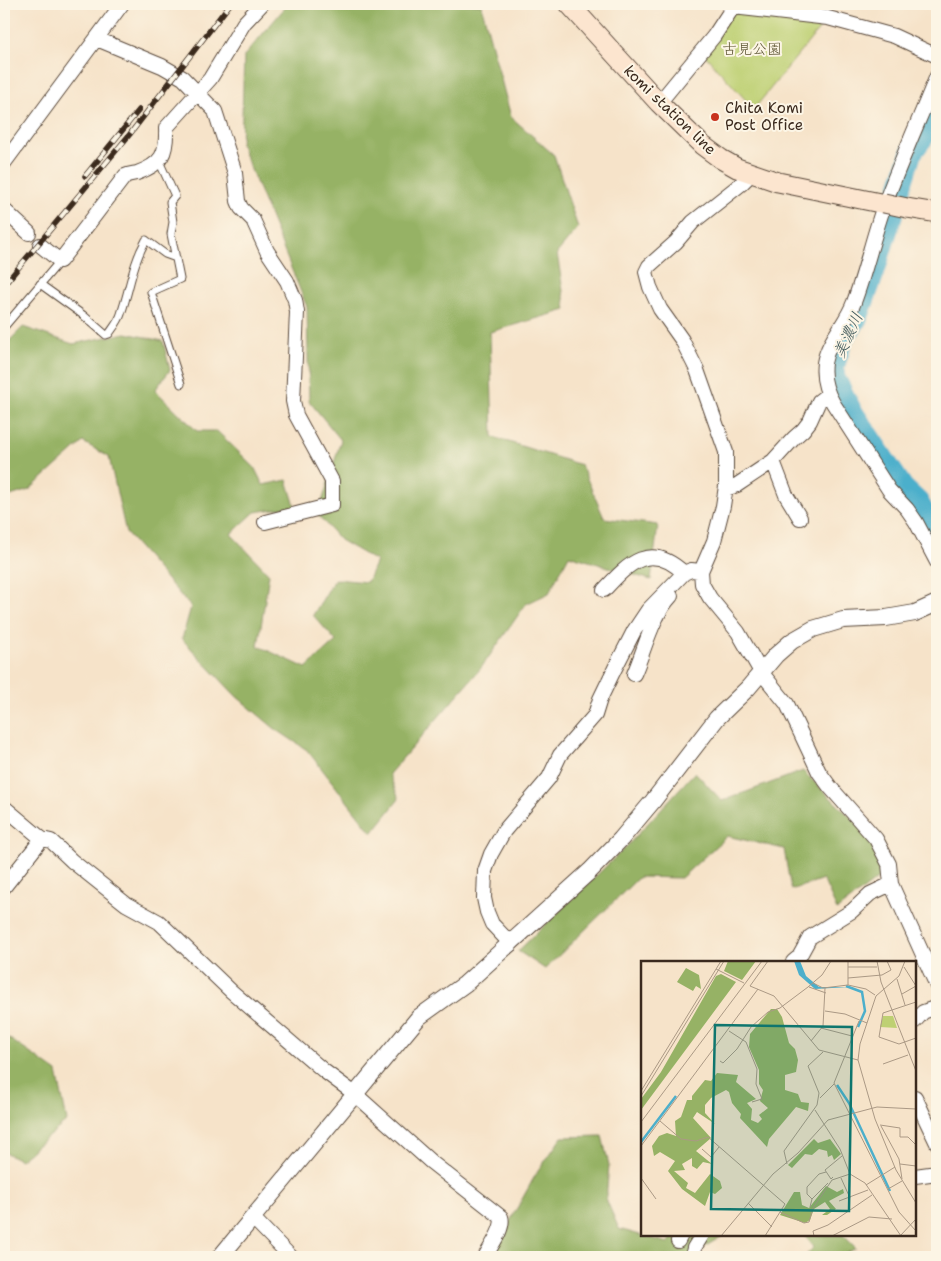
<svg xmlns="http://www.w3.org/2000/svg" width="941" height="1261" font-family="'Shantell Sans','Klee One',sans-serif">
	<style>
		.green { fill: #bed073; stroke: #7c7d48 }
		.forest { fill: #96b265; stroke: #686e42 }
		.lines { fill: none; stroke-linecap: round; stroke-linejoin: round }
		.river { stroke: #4cafcb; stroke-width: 22 }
		.service-casing { stroke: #574638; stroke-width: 9 }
		.minor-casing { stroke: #574638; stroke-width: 16 }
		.tertiary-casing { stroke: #574638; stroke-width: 18 }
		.secondary-casing { stroke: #574638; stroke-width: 21 }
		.service { stroke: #fff; stroke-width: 7 }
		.minor { stroke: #fff; stroke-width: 14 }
		.tertiary { stroke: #fff; stroke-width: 16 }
		.secondary { stroke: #fce5cf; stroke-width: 19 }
		.rail-casing { stroke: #3b2a1e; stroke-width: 5.5 }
		.rail { stroke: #fcf5e5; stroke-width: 4; stroke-dasharray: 11; stroke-linecap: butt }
		.secondary-bridge-casing { stroke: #574638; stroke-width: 21; stroke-linecap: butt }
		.secondary-bridge { stroke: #fce5cf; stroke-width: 19 }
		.poi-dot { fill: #c8321e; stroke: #fcf5e5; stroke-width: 2 }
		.labels { text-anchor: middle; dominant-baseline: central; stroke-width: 4; stroke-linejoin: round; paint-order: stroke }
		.park-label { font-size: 15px; fill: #5c5433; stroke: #fcf5e5 }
		.poi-label { font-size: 15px; fill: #3b2a1e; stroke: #fcf5e5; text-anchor: start }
		.street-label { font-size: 15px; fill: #3b2a1e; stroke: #fcf5e5 }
		.water-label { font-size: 16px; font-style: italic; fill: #41595b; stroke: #fcf5e5 }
		.inset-river { fill: none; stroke: #4cafcb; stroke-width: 2.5 }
		.inset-road { fill: none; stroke: #ab9985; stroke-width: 1 }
		.view { fill: #0f766e; fill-opacity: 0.15; stroke: #0f766e; stroke-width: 2.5 }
		.inset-edge { fill: none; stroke: #3b2a1e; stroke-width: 2.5 }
	</style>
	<rect width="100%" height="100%" fill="#fcf5e5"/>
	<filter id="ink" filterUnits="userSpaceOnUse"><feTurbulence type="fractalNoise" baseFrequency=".02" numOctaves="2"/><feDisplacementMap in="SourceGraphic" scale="10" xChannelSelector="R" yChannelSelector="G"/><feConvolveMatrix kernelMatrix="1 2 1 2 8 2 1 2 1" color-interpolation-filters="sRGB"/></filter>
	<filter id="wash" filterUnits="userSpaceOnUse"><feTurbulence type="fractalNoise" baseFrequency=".0096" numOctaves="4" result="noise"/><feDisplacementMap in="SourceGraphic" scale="20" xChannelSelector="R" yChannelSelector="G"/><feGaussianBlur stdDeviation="1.12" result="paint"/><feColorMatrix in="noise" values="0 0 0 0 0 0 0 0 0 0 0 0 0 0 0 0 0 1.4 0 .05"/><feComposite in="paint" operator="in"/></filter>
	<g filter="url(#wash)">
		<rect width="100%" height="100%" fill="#f6e3c9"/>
		<path class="green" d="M733,7L828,18L754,109L701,51Z"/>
		<path class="forest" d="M288,4H481L511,117L554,155L578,228L557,253L566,310L490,332L493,437L581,465L604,518L658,525L651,580L569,555L549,593L526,604L481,668L389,774L399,799L372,833L307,750L274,728L236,696L182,639L191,607L126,533L109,457L83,442L29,490L4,498V346L23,327L73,344L126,333L163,341L170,370L155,390L197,431H217L254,467L263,485L287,480L295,506L255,512L231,534L269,574L258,646L306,668L336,641L313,615L335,579L367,582L376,561L340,540L318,515L341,440L309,401L307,307L241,145L244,56Z
			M803,771L871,837L885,873L837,910L823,879L791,890L784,849L727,836L681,878L639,877L545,969L518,951L626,847L695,772L722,801Z
			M4,1035L57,1072L67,1121L20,1160L4,1152Z
			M602,1136L609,1165L606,1199L619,1229L668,1243L675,1235H724L701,1249L698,1257H490L536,1174L562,1137Z
			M804,1235H843L856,1248L840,1257H804L814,1247Z"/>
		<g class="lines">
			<path class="river" d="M937,119L911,153L874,272L858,316L852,326L843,337L834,366V377L851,410L903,488L918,502L937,536"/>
		</g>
	</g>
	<g filter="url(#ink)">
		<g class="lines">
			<g class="service-casing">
				<path id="service" d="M159,161L175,196L170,202L173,222L171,234L180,279L151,292L181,384
					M40,284L83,315L106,335L109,334C113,328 119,321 121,314C130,288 132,265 146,240L165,254L176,258
					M4,327L60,261"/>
			</g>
			<g class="minor-casing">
				<path id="minor" d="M733,7L828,18L894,36L937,56
					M97,39L162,66L183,78L215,111L235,173L238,201L241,208L253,220L267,251L287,281L295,300L297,312L293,401L296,415L332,481V505L265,522
					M937,76C920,118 901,160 885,203C873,236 866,270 854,302C846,324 828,340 824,363C822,378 826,391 833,403L889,490L907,509L916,522L937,562
					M659,103L714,36L735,4
					M4,163L122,4
					M749,172L747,178L741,184L693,222L676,242L649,266L646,272L650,287L660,309L682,340L697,370L726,452V486L723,506L714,541L701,571L702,584L710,598L738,632L761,672L787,704L819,772L830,787L876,839L889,864L891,884L937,986
					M4,210L29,233
					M40,245L60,261L125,176C129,174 132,174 137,173C162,164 167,154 166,128L210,79L244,23L262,4
					M773,461L786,495L800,518
					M726,489L737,485L773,461L794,438L803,430L810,421L819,401L828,394
					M604,590C629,563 650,541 684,573
					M634,674C645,649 652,616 671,596
					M4,807L42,839L51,841L72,861L126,904L159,922L231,991L324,1071L355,1094L431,1162L501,1217C505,1228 490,1247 485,1257
					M4,887L42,839
					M511,944L492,924L487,912L484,898L485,871L491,854L504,831L549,778L560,755L595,715L600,699L615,668L634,631L648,610L684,573L691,570L701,571
					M793,962L799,957L810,937L852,911L870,894L891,884
					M915,1021L923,1012L937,1007
					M915,1097L937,1143
					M915,1176L937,1173
					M253,1218L291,1257
					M678,1241L681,1235
					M692,1257L694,1248L702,1235"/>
			</g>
			<g class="tertiary-casing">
				<path id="tertiary" d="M220,1257L419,1017L465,984L590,871L621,839L653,801L717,718L748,688L776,655L792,641L813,629L843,620L886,618L915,613L937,603"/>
			</g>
			<g class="secondary-casing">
				<path id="secondary" d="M569,4L659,103L702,145L721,159L737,168L778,182L885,204L884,203
					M907,208L937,213"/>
			</g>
			<use href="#service" class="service"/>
			<use href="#minor" class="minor"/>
			<use href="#tertiary" class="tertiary"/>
			<use href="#secondary" class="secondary"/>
			<g class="rail-casing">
				<path id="rail" d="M85,176L139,110
					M4,285L130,134L230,4"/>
			</g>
			<use href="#rail" class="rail"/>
			<g class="secondary-bridge-casing">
				<path id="secondary-bridge" d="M884,203L907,208"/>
			</g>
			<use href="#secondary-bridge" class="secondary-bridge"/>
		</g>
	</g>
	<circle class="poi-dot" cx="715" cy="117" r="5"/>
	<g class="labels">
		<g class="park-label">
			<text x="752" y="49">古見公園</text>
		</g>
		<g class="poi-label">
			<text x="725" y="108">Chita Komi<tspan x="725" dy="17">Post Office</tspan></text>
		</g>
		<g class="street-label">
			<text transform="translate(670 110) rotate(44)">komi station line</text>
		</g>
		<g class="water-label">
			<text transform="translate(848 335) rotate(-65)">美濃川</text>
		</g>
	</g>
	<g transform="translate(641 961)">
		<rect width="275" height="275" fill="#f6e3c9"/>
		<path d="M242,55H252L256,67L239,66Z" fill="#bed073"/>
		<path d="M87,0H115L101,19L83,10ZM45,7L58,14L60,28L55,25L52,30L36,21ZM80,13L95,21L0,149V138L20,111L75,15ZM130,48H136L141,56L148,82L154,88L157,99L155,111L144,114V129L157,133L160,141L168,142L167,150L155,146L128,178L126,186L99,157L100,153L91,142L88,131L85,129L70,137L64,144V152L74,163L56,151L52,157L70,177L55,190L71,203L62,201L56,208L51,205V197L41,203L44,209L33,210L47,222L45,227L54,232L69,213L79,220L81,227L74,233L69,231L64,245L41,228L27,210L34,200L19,191L13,195L11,185L18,175L26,172L35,175L34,160L40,156L46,139H51V135L64,119L70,120L76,112L97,114L95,121L115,138L106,142L111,148L110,159L117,162L121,158L118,154L127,147L119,140L122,129L118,123V109L108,86L109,73ZM173,178L177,182L189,178L200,193L193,199L191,194L187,196L186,190L178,188L171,194L164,193L151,207L147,204ZM185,225L196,231L202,228L203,232L188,240L195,248L186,254H181L189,248L184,241L173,248L169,259L164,262L139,254L153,231H159L161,244L168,247Z" fill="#96b265"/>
		<path d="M153,0H159L165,15L178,26H208L174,28L158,14Z" fill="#4cafcb"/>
		<path class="inset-river" d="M205,25L221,31L224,50L217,66M196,124L208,142L249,230M0,181L35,135"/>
		<path class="inset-road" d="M236,0L240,21L275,110M264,0L258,15L235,35L219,83L217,99L234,158L255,209L275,242M207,6H236M263,6L275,25M75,8L103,22M207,17L241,14L250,9L246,0M256,18L264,44M172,22L182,27L207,24L225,28L234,34M207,24V0M109,25L127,0M109,25L133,35L178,89L217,99M168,26L185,32M261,33L275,25M275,41L242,52L238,76L258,83L275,77M184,50L204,53L226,62M218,60L193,122L258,251L275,270M180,67L211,75M88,70L105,81L116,108L115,123L121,138L111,141M170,80L182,65L184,27M79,100L82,102L96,88L110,66L127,51L139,47L167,26L181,14L190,0M242,103L267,94M0,130L80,0M0,135L83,0M179,137L193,123M174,149L199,188L209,213L224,222L260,275M19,160L40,178L55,180L67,176L144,243L124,275M0,161L121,0M239,164L259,167V176H267L275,184M240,165L258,198L261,218M0,185L117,28M61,188L70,196L78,186M146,203L143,190L176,144L178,132L167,105L182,91M259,203L275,205M192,216L190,218L184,209L201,195M0,217L15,238M200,217L209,237M225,224L254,206M247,228L261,220M171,238L166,233V226L178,213L185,211M198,240L227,229M107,242L131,266M169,246L171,238L187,222M139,251L163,262L168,261L172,247L191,219L209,213M80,275L132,213L157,192L187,159L236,146L275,148M173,275L172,270L187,264L231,234M191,275L228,256L251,258M259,275L275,258"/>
		<path class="view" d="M74,64L211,66L208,250L70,248Z"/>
		<rect width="275" height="275" class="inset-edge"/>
	</g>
	<rect width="941" height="1261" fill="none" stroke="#fcf5e5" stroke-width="20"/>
</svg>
